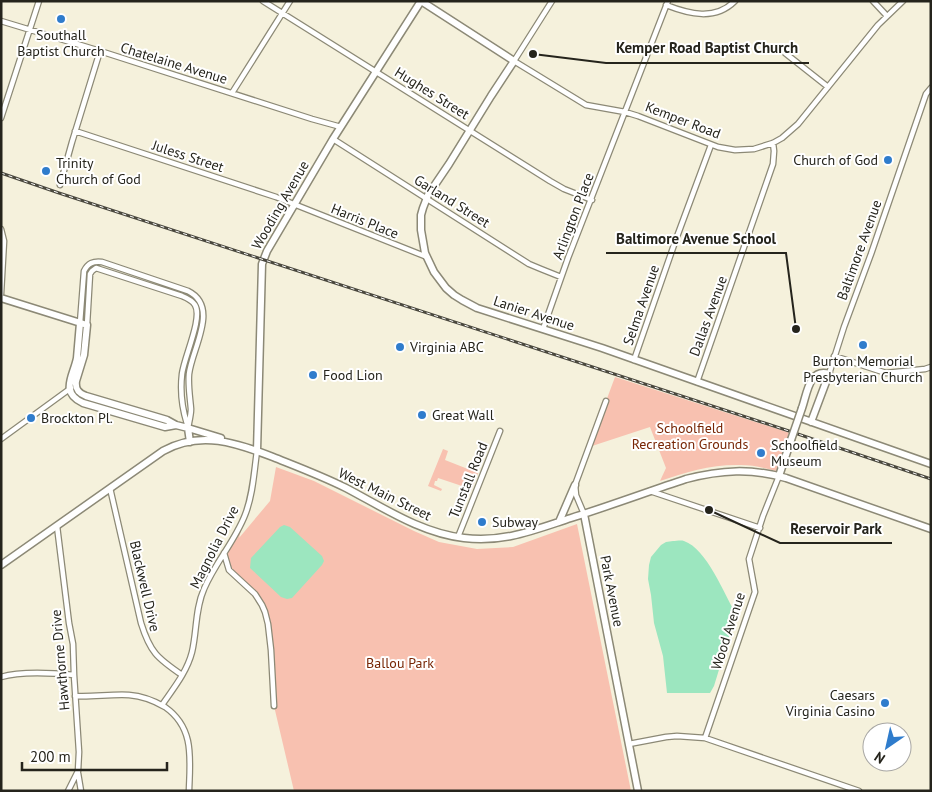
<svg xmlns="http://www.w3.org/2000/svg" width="932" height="792" font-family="'PT Sans',sans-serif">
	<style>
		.green { fill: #f8c1b0 }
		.water { fill: #9ce6bf }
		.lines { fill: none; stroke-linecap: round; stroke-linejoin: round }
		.street-casing { stroke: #8c8976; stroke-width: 7 }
		.secondary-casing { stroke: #8c8976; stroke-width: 9 }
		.street { stroke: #fff; stroke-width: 4.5 }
		.secondary { stroke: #fff; stroke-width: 6 }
		.rail-casing { stroke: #4a483e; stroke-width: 3 }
		.rail { stroke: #fff; stroke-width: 1; stroke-dasharray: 4; stroke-linecap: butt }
		.secondary-bridge-casing { stroke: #8c8976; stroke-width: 9; stroke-linecap: butt }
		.secondary-bridge { stroke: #fff; stroke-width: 6 }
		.poi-dot { fill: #2f7ccc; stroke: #fff; stroke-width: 2 }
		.labels { text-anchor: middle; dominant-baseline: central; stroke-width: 4; stroke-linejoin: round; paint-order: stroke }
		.poi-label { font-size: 14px; fill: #25241c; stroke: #fff; text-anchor: start }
		.street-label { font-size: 14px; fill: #25241c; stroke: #fff }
		.park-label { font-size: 14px; fill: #782605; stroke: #fff }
		.leader { fill: none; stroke: #25241c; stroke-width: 2 }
		.callout-dot { fill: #25241c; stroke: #fff; stroke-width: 2 }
		.callout-label { font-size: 15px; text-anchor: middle; font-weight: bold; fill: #25241c; stroke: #fff; stroke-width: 4; stroke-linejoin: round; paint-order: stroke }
	</style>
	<rect width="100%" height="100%" fill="#f5f1dc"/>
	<path class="green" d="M615,377L790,433L776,471C765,468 753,465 741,465C713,464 686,472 660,481L666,468L650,427L589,447Z
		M443,449L448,451L445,460L478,473L470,493L460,491L462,486L438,478L437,481H435L434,485L442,489L441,491L428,486Z
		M276,467L314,481L414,531L439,542L477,549L513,547L577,524L631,791H294L274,706L268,620L260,601L227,566L224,553L237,533L250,497L239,538L270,501Z"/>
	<path class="water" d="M284,525L290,527L322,556L324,561L322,565L292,598L287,599L281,597L250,568L251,558L280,527Z
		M673,541C676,541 681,540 684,541C707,549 724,594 736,614L714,686L710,693H667L663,656L654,623L651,595L648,579L649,565L651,557L661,545L666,542Z"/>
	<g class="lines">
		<g class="street-casing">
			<path id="street" d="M263,1L550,181L564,189L592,200
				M552,1L514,61L586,105L625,112L638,116L718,147L735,150L754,149L773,143L782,138L798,124L878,25L903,1
				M873,1L887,16
				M666,5C689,14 715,21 735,1
				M1,21L100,51L312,119L341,127
				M785,53L828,87
				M232,93L290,1
				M1,118L39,1
				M75,131L276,197L427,257
				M333,139L529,264L541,269L561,277
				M60,185L72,142L100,51
				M1,229L4,241L1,294
				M80,323L84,271C88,263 93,261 102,262L188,291C220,307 192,348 189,374C188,386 190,397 191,409C191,415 189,422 188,428
				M87,325L90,274L92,271L96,268L182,296C187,298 192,300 195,305C203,318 184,357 182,374C180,391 182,408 187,424
				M543,329L568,258L668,1
				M834,356L886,373L925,369L931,367
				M634,360L675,242L711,145
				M829,374L844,327L871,254L926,94L931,88
				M697,382L773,164L774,151L773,143
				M1,439L71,388
				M110,488L141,623C150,652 157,658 182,675
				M650,491L760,528
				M584,514L576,495L575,485L606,401
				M57,526L69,623L73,644L74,675L79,752L78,771L68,791
				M458,537L500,431
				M224,553L229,570L255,594L262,605L265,612L268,624L271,650L274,706
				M1,677C21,671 53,673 74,675
				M75,696C93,697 111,694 129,695C142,696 153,700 165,707C195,728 190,759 189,791
				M162,705C173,689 187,672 192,652C197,631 195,609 204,589C215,563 235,541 245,515C253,495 254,472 257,451
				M705,738L755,592L749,559L763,516L779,476
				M629,744L666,737L677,736L705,738L859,791
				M78,773L81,791"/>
		</g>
		<g class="secondary-casing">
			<path id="secondary" d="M421,1L514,61L491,96L449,164L428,195L423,208L421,215V230L425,253L434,272L446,288L454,295L462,300L477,308L602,348L931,464
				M1,298L87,325L84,355L76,381C75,389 78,393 86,396L167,420L176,425L188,428L190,442
				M80,323C79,335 78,346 77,358C74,375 59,392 83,403L165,427L176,425
				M802,408C807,394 809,368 829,374L811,422
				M188,428L221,438
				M257,451L262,264L267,251L333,139L421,1
				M779,476L791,440
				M584,514L638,791
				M559,522L575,485
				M1,565L163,451C201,430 236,443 273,457C298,467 322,476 346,488C384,508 421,533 464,538C503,543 534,530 571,518C609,506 647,492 686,479C721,470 751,468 786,478L931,529"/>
		</g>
		<use href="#street" class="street"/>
		<use href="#secondary" class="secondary"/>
		<g class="rail-casing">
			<path id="rail" d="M1,173L59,193L789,431L931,479"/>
		</g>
		<use href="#rail" class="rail"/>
		<g class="secondary-bridge-casing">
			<path id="secondary-bridge" d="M791,440L802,408"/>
		</g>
		<use href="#secondary-bridge" class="secondary-bridge"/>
	</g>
	<g class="poi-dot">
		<circle cx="61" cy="19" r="5"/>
		<circle cx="888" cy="160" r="5"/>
		<circle cx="46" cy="171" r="5"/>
		<circle cx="863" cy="345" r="5"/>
		<circle cx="400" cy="347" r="5"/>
		<circle cx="313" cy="375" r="5"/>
		<circle cx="422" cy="415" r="5"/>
		<circle cx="31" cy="418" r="5"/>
		<circle cx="761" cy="453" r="5"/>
		<circle cx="482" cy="522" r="5"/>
		<circle cx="885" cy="703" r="5"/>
	</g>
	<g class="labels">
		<g class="poi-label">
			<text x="61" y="35" text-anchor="middle">Southall<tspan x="61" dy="16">Baptist Church</tspan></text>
			<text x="878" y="160" text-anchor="end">Church of God</text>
			<text x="56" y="163">Trinity<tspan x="56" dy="16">Church of God</tspan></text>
			<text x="410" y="347">Virginia ABC</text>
			<text x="863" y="361" text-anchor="middle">Burton Memorial<tspan x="863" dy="16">Presbyterian Church</tspan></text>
			<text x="323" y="375">Food Lion</text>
			<text x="432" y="415">Great Wall</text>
			<text x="41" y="418">Brockton Pl.</text>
			<text x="771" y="445">Schoolfield<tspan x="771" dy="16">Museum</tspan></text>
			<text x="492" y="522">Subway</text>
			<text x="875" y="695" text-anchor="end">Caesars<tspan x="875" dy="16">Virginia Casino</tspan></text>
		</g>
		<g class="street-label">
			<text transform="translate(174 63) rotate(17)">Chatelaine Avenue</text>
			<text transform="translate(432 93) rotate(32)">Hughes Street</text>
			<text transform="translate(683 120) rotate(21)">Kemper Road</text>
			<text transform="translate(188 156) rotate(18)">Juless Street</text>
			<text transform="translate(452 201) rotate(32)">Garland Street</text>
			<text transform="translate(280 205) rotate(-60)">Wooding Avenue</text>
			<text transform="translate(573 216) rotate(-69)">Arlington Place</text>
			<text transform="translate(365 221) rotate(22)">Harris Place</text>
			<text transform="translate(859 250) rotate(-70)">Baltimore Avenue</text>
			<text transform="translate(641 305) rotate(-71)">Selma Avenue</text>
			<text transform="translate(534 313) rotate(18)">Lanier Avenue</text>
			<text transform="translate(708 316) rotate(-70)">Dallas Avenue</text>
			<text transform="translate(468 480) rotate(-68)">Tunstall Road</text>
			<text transform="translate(385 494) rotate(26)">West Main Street</text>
			<text transform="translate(214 547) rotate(-63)">Magnolia Drive</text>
			<text transform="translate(145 586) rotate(77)">Blackwell Drive</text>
			<text transform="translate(612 591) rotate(79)">Park Avenue</text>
			<text transform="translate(728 631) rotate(-72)">Wood Avenue</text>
			<text transform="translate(60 660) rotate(-95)">Hawthorne Drive</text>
		</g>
		<g class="park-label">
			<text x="690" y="428">Schoolfield<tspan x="690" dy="16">Recreation Grounds</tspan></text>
			<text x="400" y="663">Ballou Park</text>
		</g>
	</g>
	<path class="leader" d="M533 54L606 63H809M796 329L786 253H606M709 510L780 543H892"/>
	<g class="callout-dot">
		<circle cx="533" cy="54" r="5"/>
		<circle cx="796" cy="329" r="5"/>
		<circle cx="709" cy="510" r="5"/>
	</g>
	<g class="callout-label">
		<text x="707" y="53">Kemper Road Baptist Church</text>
		<text x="696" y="244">Baltimore Avenue School</text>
		<text x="836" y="534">Reservoir Park</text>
	</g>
	<rect width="932" height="792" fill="none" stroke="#25241c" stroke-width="5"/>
	<g transform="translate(887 747) rotate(214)"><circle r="24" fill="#ffffff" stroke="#a8a7a4"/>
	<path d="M0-4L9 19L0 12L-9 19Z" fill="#2f7ccc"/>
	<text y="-8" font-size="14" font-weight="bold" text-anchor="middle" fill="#25241c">N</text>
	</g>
	<path d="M22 762v8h145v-8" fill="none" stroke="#25241c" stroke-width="2.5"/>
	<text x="30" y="762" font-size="15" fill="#25241c" stroke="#ffffff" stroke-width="4" paint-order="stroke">200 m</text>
</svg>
